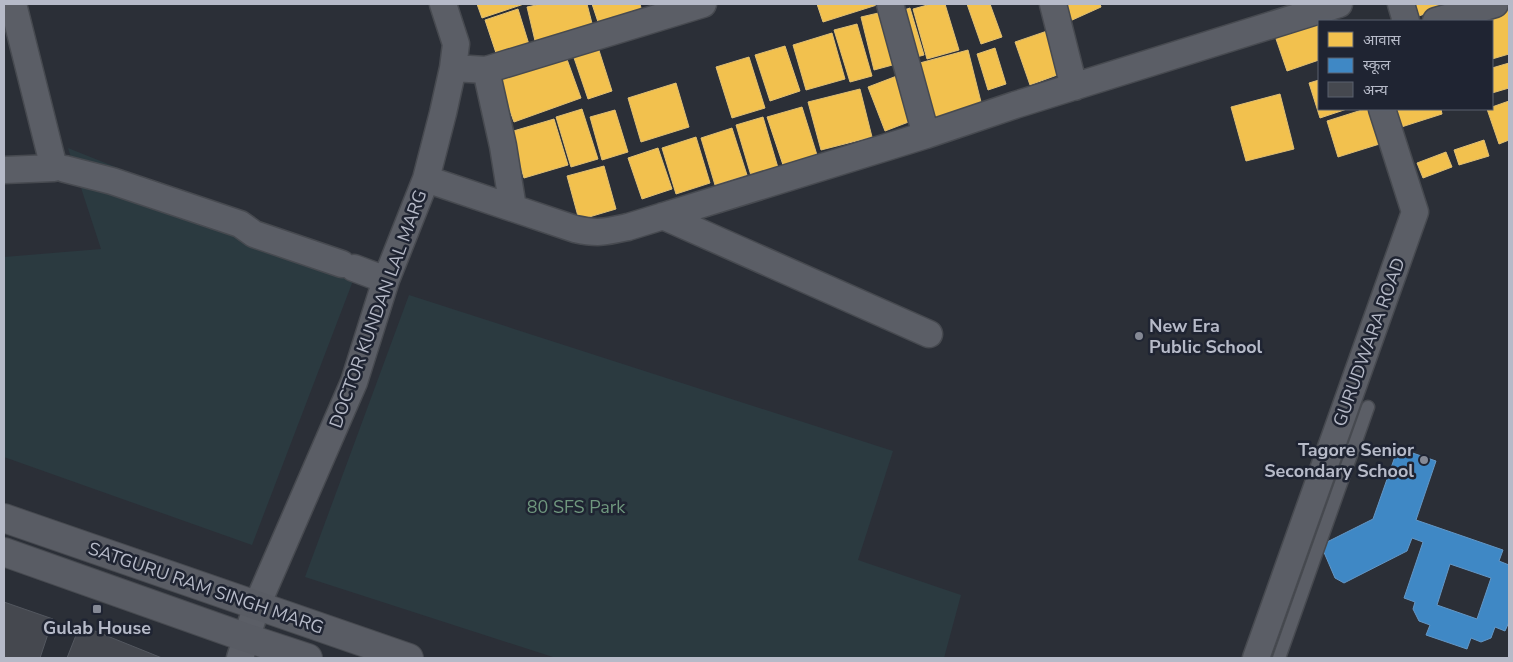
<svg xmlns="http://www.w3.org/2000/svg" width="1513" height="662" font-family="'Nunito Sans','Noto Sans Devanagari',sans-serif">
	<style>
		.green { fill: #2b3a40 }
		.homes { fill: #f2c14e; stroke: #e0bf73 }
		.schools { fill: #3f88c5; stroke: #6397c6; fill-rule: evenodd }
		.building { fill: #45484f; stroke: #53575f }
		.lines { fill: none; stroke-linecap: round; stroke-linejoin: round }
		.service-casing { stroke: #474a50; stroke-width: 15 }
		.minor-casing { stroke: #474a50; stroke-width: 29 }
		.secondary-casing { stroke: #474a50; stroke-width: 30 }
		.service { stroke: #5b5e66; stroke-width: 12 }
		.minor { stroke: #5b5e66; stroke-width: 26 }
		.secondary { stroke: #595c64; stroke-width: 28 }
		.poi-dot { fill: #858995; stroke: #1f2432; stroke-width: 2 }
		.labels { text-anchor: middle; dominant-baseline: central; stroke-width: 5; stroke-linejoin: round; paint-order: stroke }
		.street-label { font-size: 18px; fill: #b6bac8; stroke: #1f2432 }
		.poi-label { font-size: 18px; font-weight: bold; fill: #b6bac8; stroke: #1f2432; text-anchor: start }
		.park-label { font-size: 18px; fill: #6f977e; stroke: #1f2432 }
	</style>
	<rect width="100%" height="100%" fill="#2b2f37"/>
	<path class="green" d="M68,148L359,265L252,545L4,457V257L101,249Z
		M409,295L893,451L858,560L961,595L944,658H556L305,577Z"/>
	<path class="homes" d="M477,4H524L482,18Z
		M541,4H587L594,31L536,45L527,7Z
		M592,4H640L642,12L599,25Z
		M817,4H880L823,22Z
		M931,4H945L959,50L927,59L913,9Z
		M967,4H990L1002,37L981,44Z
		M1062,4H1100L1101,7L1070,21Z
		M1411,4H1453L1416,17Z
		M1509,7V54L1492,59V21H1460Z
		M910,8L924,55L913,58L898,12Z
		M518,9L531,51L499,62L485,20Z
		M887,11L900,63L874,70L861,17Z
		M1332,13L1335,21H1319V60L1287,71L1274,33Z
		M857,24L872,76L850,82L834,30Z
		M1053,29L1068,71L1030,85L1015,42Z
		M832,33L845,79L806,90L793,45Z
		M596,41L612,91L588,99L571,49Z
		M785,46L800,91L770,101L755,55Z
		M995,48L1006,84L988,90L977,54Z
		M968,50L982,106L930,119L916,64Z
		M564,51L581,98L514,122L497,76Z
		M749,57L765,108L732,118L716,67Z
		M1509,63V88L1492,93V68Z
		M902,74L919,118L885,131L868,87Z
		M1319,80V109H1347L1320,118L1309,83Z
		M676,83L689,127L641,142L628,98Z
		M860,89L872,137L821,150L808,102Z
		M1280,94L1294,149L1246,161L1231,107Z
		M1509,101V140L1499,144L1487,109H1492V107Z
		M802,107L817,155L783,165L767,117Z
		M582,109L598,159L571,167L556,117Z
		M1365,109H1375L1386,142L1338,157L1327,121Z
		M1386,109H1441L1442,114L1392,130Z
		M615,110L628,152L602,160L590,117Z
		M763,117L779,171L752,179L736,125Z
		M554,119L568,165L524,178L510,132Z
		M732,128L747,175L715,185L701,138Z
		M696,137L710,183L676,194L662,148Z
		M1484,140L1489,156L1459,165L1454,150Z
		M658,148L672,189L642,199L628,158Z
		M1446,152L1452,167L1423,178L1417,163Z
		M604,166L616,209L579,220L567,176Z"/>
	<path class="schools" d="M1398,448L1436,461L1416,520L1503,550L1499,561L1509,565V622L1505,631L1495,627L1491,638L1481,642L1471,638L1467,649L1426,635L1430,625L1419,621L1413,609L1415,602L1404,598L1423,542L1412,538L1407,551L1344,583L1335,578L1323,550L1325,543L1373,519ZM1450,564L1491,578L1477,619L1437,605Z"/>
	<path class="building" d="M4,602L53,619L40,658H4Z
		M80,625L162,658H67Z"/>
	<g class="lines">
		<g class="service-casing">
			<path id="service" d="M1279,658L1368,407"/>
		</g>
		<g class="minor-casing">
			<path id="minor" d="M890,4L926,135
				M1053,4L1074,87
				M1401,4L1406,21
				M1436,21L1495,4
				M453,68L486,70L703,4
				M486,70L503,146L513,208
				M65,169L112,181L240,224L254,234L342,264
				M4,170L54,168L13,4
				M426,179L575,229C598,234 605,232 628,227L926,135L1015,105L1339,4
				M663,216L929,334
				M354,268L386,280
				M240,658L257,605L354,382L386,280L426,179L443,113L453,68L456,44L443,4
				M1256,658L1415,212L1382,109"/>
		</g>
		<g class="secondary-casing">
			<path id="secondary" d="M4,518L409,658
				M4,552L247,638L308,658"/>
		</g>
		<use href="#service" class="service"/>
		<use href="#minor" class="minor"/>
		<use href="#secondary" class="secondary"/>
	</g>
	<g class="poi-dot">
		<circle cx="1139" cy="336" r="5"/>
		<circle cx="1424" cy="460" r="5"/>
		<rect x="92" y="604" width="10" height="10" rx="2.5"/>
	</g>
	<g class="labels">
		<g class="street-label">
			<text transform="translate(378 309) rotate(-70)">DOCTOR KUNDAN LAL MARG</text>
			<text transform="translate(1369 342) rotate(-70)">GURUDWARA ROAD</text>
			<text transform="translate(206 588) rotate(19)">SATGURU RAM SINGH MARG</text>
		</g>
		<g class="poi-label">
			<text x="1149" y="326">New Era<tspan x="1149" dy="21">Public School</tspan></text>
			<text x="1414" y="450" text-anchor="end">Tagore Senior<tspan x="1414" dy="21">Secondary School</tspan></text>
			<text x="97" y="628" text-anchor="middle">Gulab House</text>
		</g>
		<g class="park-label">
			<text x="576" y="507">80 SFS Park</text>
		</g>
	</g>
	<rect width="1513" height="662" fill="none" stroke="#b6bac8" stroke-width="10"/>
	<rect x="1318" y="20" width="175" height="90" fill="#1f2432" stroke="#5b606e"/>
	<rect x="1328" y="32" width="25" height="15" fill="#f2c14e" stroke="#5b606e"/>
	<text x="1363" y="45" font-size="15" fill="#b6bac8">आवास</text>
	<rect x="1328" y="58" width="25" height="15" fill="#3f88c5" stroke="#5b606e"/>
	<text x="1363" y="70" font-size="15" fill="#b6bac8">स्कूल</text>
	<rect x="1328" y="82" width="25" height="15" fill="#45484f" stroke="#5b606e"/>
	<text x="1363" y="95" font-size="15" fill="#b6bac8">अन्य</text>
</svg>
